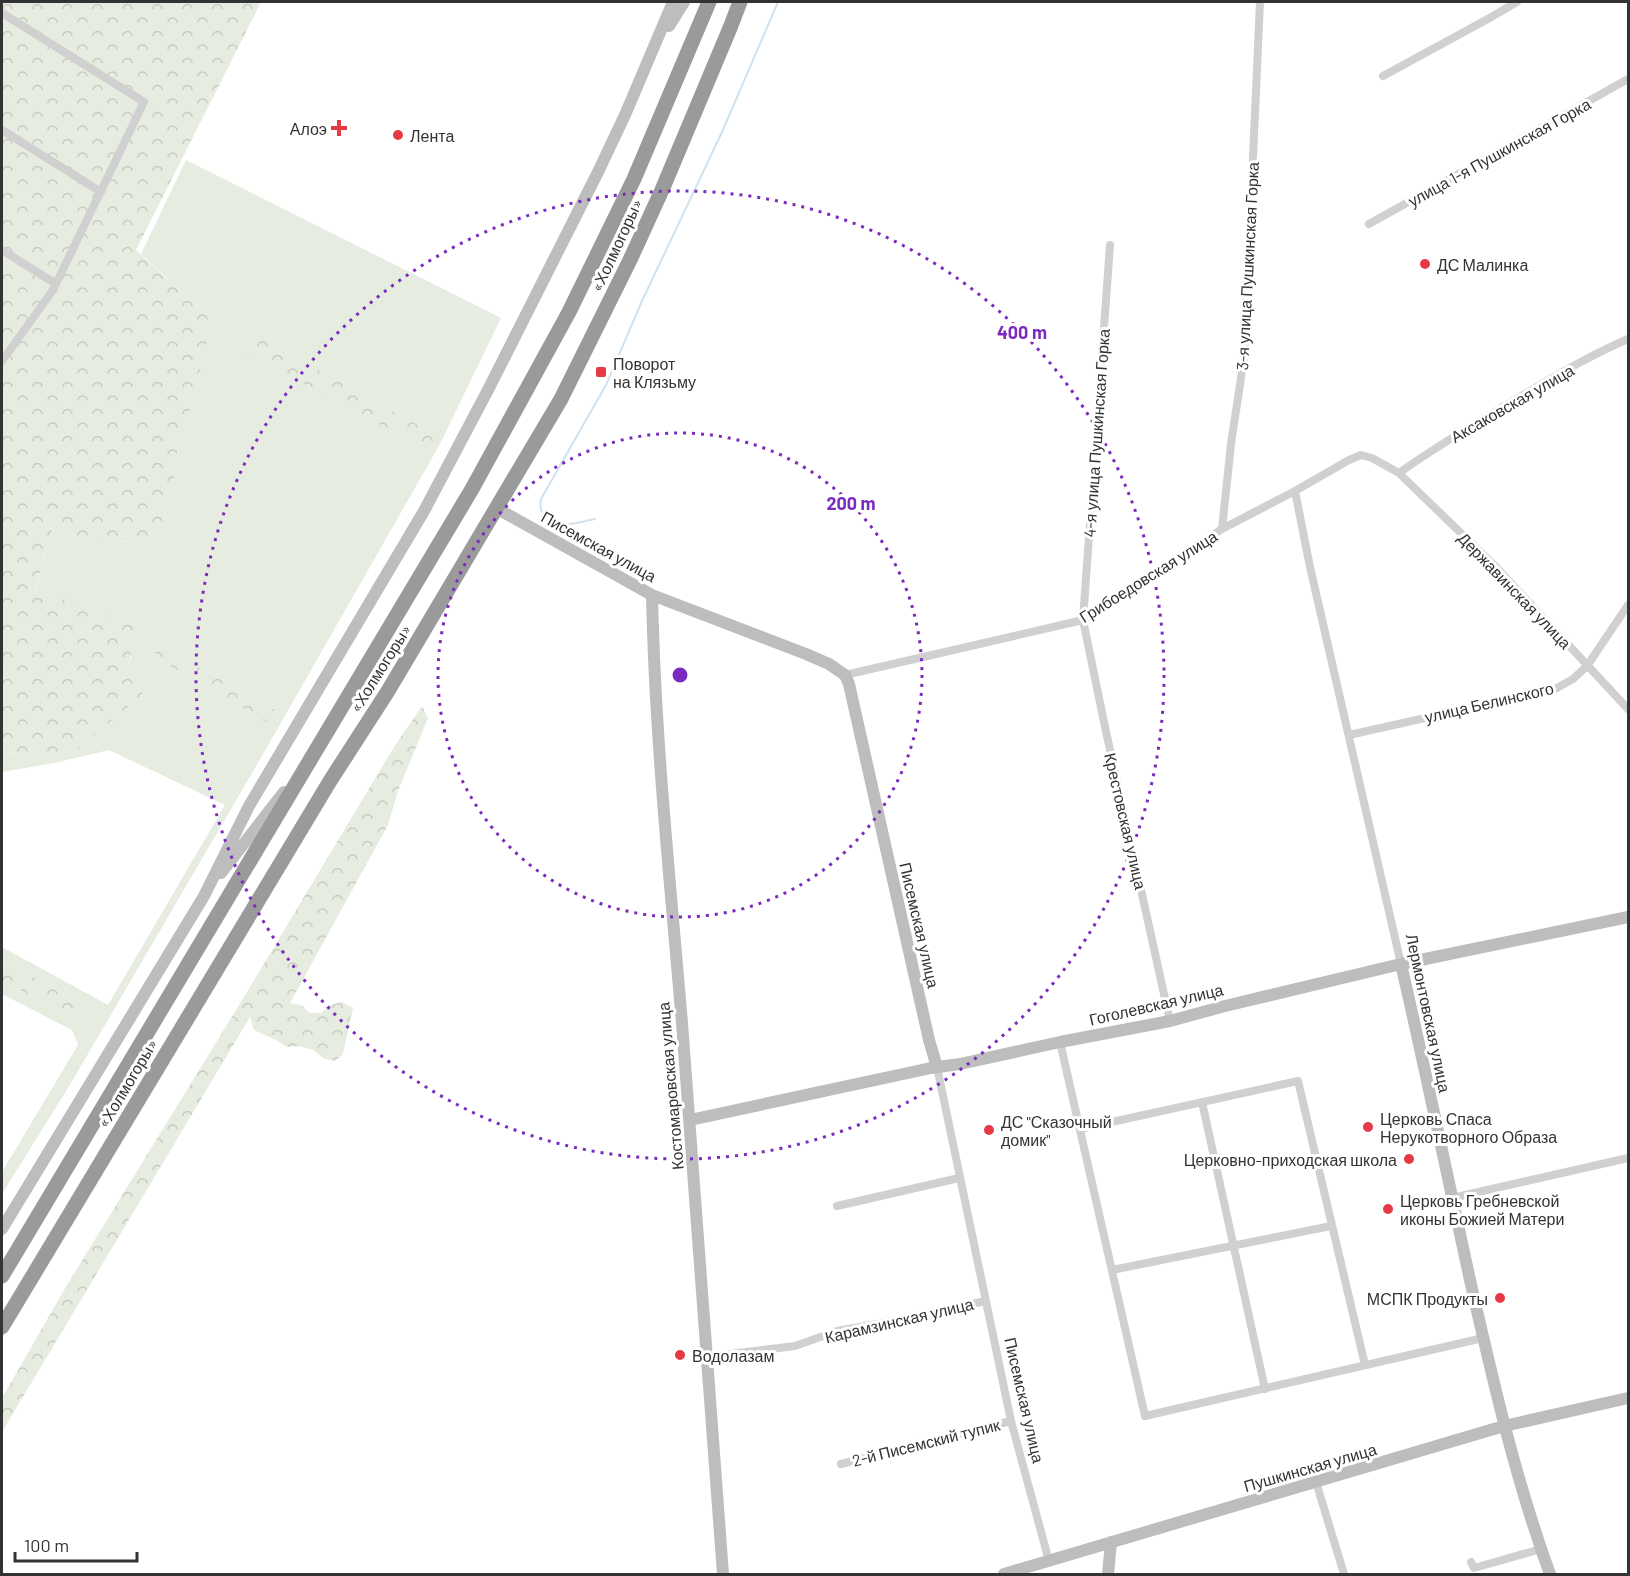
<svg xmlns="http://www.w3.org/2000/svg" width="1630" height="1576" font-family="Barlow,sans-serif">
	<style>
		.grass { fill: #e6ecdf; fill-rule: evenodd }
		.forest { fill: url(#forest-crowns) }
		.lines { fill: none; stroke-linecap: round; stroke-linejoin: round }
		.stream { stroke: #cfe2ee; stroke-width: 2 }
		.street { stroke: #d0d0d0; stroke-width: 8 }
		.secondary { stroke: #bdbdbd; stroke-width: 12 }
		.highway { stroke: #9a9a9a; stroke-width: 15 }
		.ring { fill: none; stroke: #7b2cbf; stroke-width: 3; stroke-dasharray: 3 6 }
		.poi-dot { fill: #e63946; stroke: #fff; stroke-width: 2 }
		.labels { text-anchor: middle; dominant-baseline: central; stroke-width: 6; stroke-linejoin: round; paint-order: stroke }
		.poi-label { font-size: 16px; fill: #333; stroke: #fff; text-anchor: start }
		.street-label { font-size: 16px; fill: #333; stroke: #fff }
		.centre { fill: #7b2cbf; stroke: #fff; stroke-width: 3 }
		.ring-label { font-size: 18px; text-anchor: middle; font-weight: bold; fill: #7b2cbf; stroke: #fff; stroke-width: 6; stroke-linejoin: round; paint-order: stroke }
	</style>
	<defs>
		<pattern id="forest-crowns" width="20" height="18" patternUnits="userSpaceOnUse" patternTransform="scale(1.5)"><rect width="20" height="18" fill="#e6ecdf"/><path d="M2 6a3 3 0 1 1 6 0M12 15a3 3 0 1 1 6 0" fill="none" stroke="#c6cbc0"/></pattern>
	</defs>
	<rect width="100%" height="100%" fill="#fff"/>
	<path class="grass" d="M186,160L501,318L440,444L266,749L71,1083L2,1194V1172L78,1045L72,1030L2,994V980L75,1020L78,1001L2,960V947L108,1005L225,805L109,750L54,763L2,772V752L70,756L143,694L134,684L128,665L131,658L135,627L35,590L53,527L118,542L142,540L162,524L174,479L179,434L193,402L212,321L141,254ZM153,646H161L280,713L278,720L272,724L160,660Z"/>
	<path class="forest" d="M2,2H261L136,250L212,321L193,402L179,435L174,479L162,524L142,540L88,544L53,527L35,589L135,626L136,638L128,665L134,684L143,694L70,756L2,752Z
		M254,334L437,436L433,443L423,448L245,353L242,343L247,337Z
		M153,646H161L280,713L278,720L272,725L160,660L157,657Z
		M422,706L428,718L398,791L388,825L290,1003L301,1005L310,1013H321L330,1005L342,1002L353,1008L343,1054L335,1061L323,1058L313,1050L299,1046L287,1047L276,1040L254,1030L250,1017L2,1432V1398L67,1285L241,1002L394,747Z
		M2,960L78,1001L86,1011L75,1020L2,980Z"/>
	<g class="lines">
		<path class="stream" d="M595,519C579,522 557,531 545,517C540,510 540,507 541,499L606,385L642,301L722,132L778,2"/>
		<path class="street" d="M2,13L144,102L53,290L2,361
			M1383,76L1486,20L1517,2
			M2,130L101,192
			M1369,224L1628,79
			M1110,245L1083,620L1105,727L1170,1021
			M2,250L56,284
			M1399,473C1435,447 1473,425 1511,402C1549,380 1588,356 1628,339
			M1295,491L1310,567L1401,964
			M1222,529L1231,444L1244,358L1260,2
			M845,675L1083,620L1222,529L1295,491L1349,460L1361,455L1372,458L1399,473L1404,478L1496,567L1628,709
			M1349,735L1555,689L1573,679L1587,666L1628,605
			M1060,1042L1145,1416L1483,1338
			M937,1067L1011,1421L1049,1561
			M1202,1102L1265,1389
			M1080,1129L1298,1081L1365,1365
			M1452,1198L1628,1158
			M837,1206L959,1178
			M1112,1270L1331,1226
			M707,1357L795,1346L837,1331L883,1323L986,1301
			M841,1464L1011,1421
			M1316,1482L1344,1574
			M1471,1562L1474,1568L1541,1549"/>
		<path class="secondary" d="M669,26L684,2
			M496,508L652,595L806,654L829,664L845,675L849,684L929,1040L937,1067
			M652,595C655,738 670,880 682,1023C697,1207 709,1391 723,1574
			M221,873L284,792
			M1401,964C1426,1072 1448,1180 1472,1289C1494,1385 1516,1481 1550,1574
			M690,1120L931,1068L960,1064L1060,1042L1170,1021L1225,1006L1401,964L1628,917
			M2,1229L204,896L249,806L424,511L489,388L598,172L625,115L673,2
			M1004,1574L1504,1426L1628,1398
			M1108,1574L1111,1542"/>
		<path class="highway" d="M2,1276L472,489L569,312L634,179L709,2
			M2,1327L330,781L388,691L561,399L630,260L662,190L730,28L740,2"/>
	</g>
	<g class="ring">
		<circle cx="680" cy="675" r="242"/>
		<circle cx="680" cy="675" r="484"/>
	</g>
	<g class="poi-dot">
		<path d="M336 119h6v6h6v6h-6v6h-6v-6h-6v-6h6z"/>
		<circle cx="398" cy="135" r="6"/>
		<circle cx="1425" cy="264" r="6"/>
		<rect x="595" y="366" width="12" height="12" rx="3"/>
		<circle cx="1368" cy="1127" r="6"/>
		<circle cx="989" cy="1130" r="6"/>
		<circle cx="1409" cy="1159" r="6"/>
		<circle cx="1388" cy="1209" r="6"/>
		<circle cx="1500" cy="1298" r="6"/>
		<circle cx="680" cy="1355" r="6"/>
	</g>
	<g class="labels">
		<g class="poi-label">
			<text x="327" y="128" text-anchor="end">Алоэ</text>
			<text x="410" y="135">Лента</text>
			<text x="1437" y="264">ДС Малинка</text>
			<text x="613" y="363">Поворот<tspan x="613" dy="18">на Клязьму</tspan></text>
			<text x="1380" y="1118">Церковь Спаса<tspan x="1380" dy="18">Нерукотворного Образа</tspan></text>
			<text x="1001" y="1121">ДС "Сказочный<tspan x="1001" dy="18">домик"</tspan></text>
			<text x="1397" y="1159" text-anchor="end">Церковно-приходская школа</text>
			<text x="1400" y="1200">Церковь Гребневской<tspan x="1400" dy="18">иконы Божией Матери</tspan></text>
			<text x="1488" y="1298" text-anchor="end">МСПК Продукты</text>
			<text x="692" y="1355">Водолазам</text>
		</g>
		<g class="street-label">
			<text transform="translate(1499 152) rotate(-29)">улица 1-я Пушкинская Горка</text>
			<text transform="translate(616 245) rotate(-65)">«Холмогоры»</text>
			<text transform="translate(1247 266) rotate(-87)">3-я улица Пушкинская Горка</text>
			<text transform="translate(1512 403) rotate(-30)">Аксаковская улица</text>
			<text transform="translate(1096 433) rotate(-86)">4-я улица Пушкинская Горка</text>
			<text transform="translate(599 546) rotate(29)">Писемская улица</text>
			<text transform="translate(1148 576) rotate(-32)">Грибоедовская улица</text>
			<text transform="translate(1515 590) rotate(46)">Державинская улица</text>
			<text transform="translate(380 668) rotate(-58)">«Холмогоры»</text>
			<text transform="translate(1489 702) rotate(-13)">улица Белинского</text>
			<text transform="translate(1126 821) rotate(77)">Крестовская улица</text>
			<text transform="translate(920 925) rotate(77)">Писемская улица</text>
			<text transform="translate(1156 1004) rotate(-13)">Гоголевская улица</text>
			<text transform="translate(1429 1013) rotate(78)">Лермонтовская улица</text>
			<text transform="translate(127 1083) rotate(-59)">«Холмогоры»</text>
			<text transform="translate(670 1086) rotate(-95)">Костомаровская улица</text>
			<text transform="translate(899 1320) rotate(-13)">Карамзинская улица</text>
			<text transform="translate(1025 1400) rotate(77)">Писемская улица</text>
			<text transform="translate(926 1442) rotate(-14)">2-й Писемский тупик</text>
			<text transform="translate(1310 1467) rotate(-16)">Пушкинская улица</text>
		</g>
	</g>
	<circle cx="680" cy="675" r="9" class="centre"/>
	<g class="ring-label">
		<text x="1022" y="339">400 m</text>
		<text x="851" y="510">200 m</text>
	</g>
	<rect width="1630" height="1576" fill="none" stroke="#333333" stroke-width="6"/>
	<path d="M15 1552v9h122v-9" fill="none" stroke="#333333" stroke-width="3"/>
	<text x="24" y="1552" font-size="18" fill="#333333" stroke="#ffffff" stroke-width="4.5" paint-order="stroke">100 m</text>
</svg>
